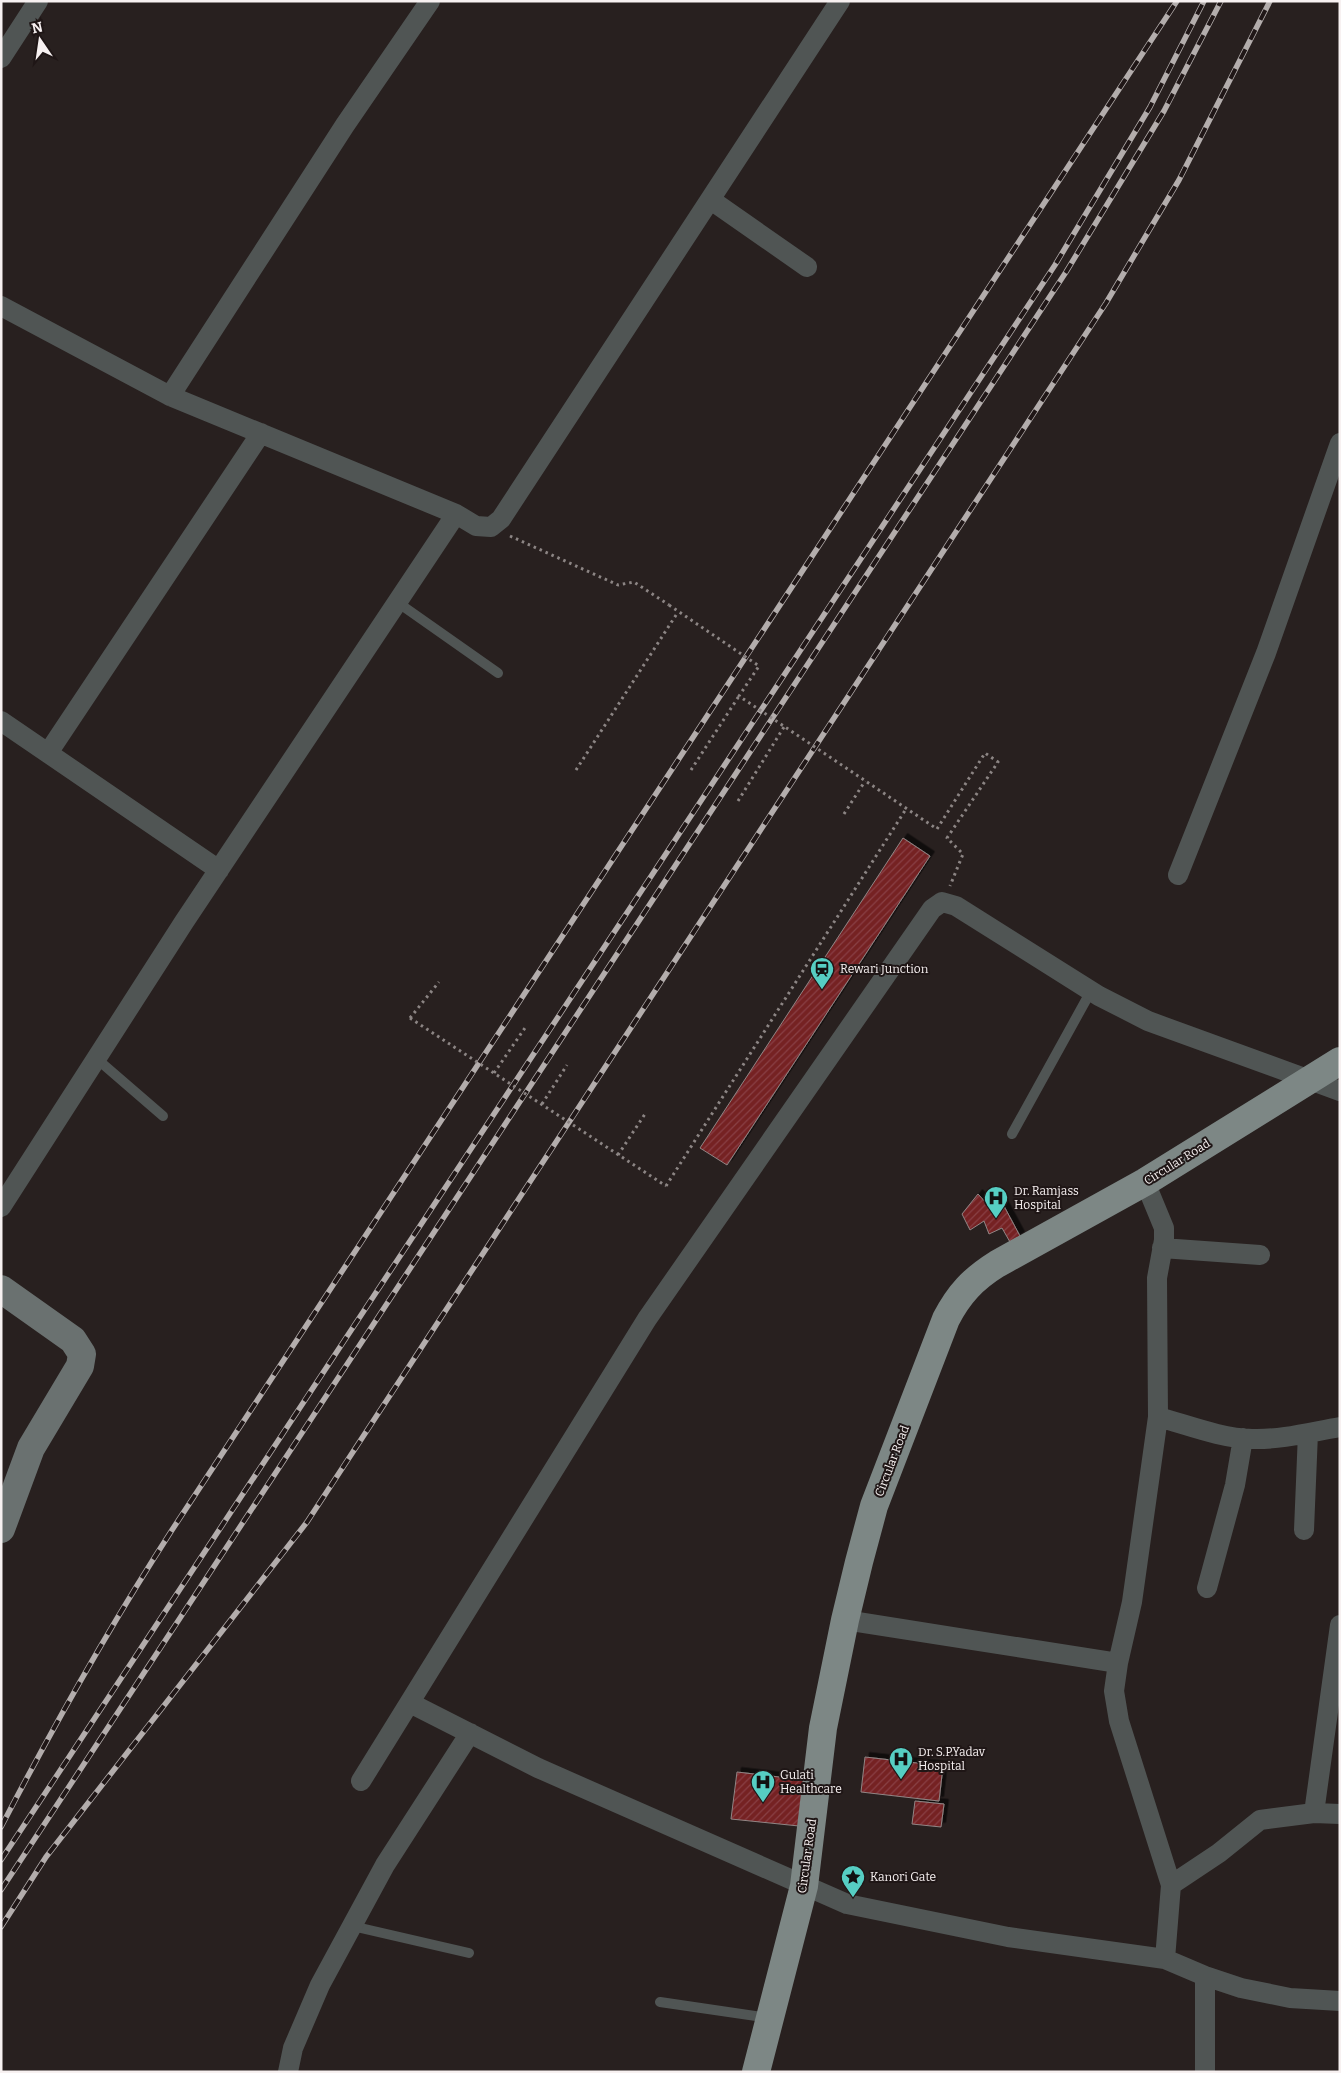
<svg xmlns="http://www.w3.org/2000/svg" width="1341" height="2073" font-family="Bitter,serif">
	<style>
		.building { fill: url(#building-hatch); stroke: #918685; filter: url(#shadow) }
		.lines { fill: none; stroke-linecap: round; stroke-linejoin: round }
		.path { stroke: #8c8584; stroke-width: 3; stroke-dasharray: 2.5 4; stroke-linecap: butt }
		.lane { stroke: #505554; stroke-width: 10 }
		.street { stroke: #505554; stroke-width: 20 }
		.secondary { stroke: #6a7170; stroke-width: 28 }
		.primary { stroke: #7d8785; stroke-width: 28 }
		.rail-casing { stroke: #b3adac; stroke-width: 5.5 }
		.rail { stroke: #1f1616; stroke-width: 4; stroke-dasharray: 11; stroke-linecap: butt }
		.path-bridge { stroke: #8c8584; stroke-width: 3; stroke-dasharray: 2.5 4; stroke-linecap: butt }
		.labels { text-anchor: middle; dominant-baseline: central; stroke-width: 4; stroke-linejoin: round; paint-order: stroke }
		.poi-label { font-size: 12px; fill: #f7f1f1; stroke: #1f1616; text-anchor: start }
		.street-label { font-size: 12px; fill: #f7f1f1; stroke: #1f1616 }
	</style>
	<defs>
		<pattern id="building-hatch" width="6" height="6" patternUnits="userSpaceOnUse" patternTransform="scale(1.25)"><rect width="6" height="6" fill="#752024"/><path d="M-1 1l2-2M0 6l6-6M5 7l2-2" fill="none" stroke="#894144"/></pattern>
		<filter id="shadow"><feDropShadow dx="4.5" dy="-4.5" stdDeviation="0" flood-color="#0009"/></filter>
	</defs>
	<rect width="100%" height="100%" fill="#28201f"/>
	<path class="building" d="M903,838L930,856L727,1165L700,1148Z
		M978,1194L987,1204L998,1195L1020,1236L1010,1242L1002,1228L989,1234L984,1221L970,1230L962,1214Z
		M865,1757L943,1766L939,1801L861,1792Z
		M737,1772L804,1780L799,1826L731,1819Z
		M915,1801L944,1804L941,1827L912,1824Z"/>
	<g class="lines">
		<path class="path" d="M510,536L618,585L634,582L669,605
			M576,770L678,612
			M691,770L739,696
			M738,801L784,727
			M844,814L865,781
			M937,829L985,753L998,762L947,838L963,854L950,886
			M410,1018L439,982
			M494,1073L527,1025
			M542,1104L567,1065
			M618,1155L645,1114
			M666,1186L906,809"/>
		<path class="lane" d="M397,602L498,673
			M97,1059L163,1116
			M1012,1134L1091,991
			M352,1926L469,1953
			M660,2002L769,2018"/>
		<path class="street" d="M1,58L38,1
			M711,200L807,267
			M1,306L170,396L456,514L476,526L491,527L501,519L840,1
			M170,396L345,125L430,1
			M1,721L219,870
			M48,753L261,433
			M1178,875L1266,653L1340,443
			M1145,1182L1164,1228V1240L1157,1278L1158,1417L1132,1602L1118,1663L1114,1691L1119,1721L1171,1885L1165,1959
			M1,1207L184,922L456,514
			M1162,1248L1260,1255
			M1158,1417C1188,1425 1220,1438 1252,1439C1281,1440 1311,1432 1340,1427
			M1304,1530L1308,1433
			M1207,1588L1235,1485L1243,1438
			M845,1620L1118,1663
			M410,1703L538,1768L847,1904L1008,1937L1165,1959L1205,1976L1241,1988L1290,1998L1340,2001
			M361,1781L647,1319L932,909L942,902L956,906L1099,996L1148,1021L1340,1091
			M1314,1813L1340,1625
			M1171,1885L1219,1853L1260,1820L1314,1813L1340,1814
			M1205,1976V2072
			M288,2072L293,2048L320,1985L385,1865L470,1733"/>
		<path class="secondary" d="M1,1289L73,1340L82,1354L80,1366L31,1448L1,1529"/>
		<path class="primary" d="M756,2072L804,1886L823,1728L845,1620L859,1562L874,1506L946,1319C959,1294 973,1279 997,1264L1145,1182L1340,1061"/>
		<g class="rail-casing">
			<path id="rail" d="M1,1827C54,1725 110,1626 172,1530L1177,1
				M1,1860L1055,265L1150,107L1204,1
				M1,1890L1066,272L1164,111L1221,1
				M1,1927L46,1857L307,1522L1106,303L1179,180L1270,1"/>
		</g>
		<use href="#rail" class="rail"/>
		<path class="path-bridge" d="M669,605L759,666L739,696L937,829
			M410,1018L666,1186"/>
	</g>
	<defs>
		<g id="station-pin" transform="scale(1.25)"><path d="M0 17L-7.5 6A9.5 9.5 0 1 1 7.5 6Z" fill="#56cec3" stroke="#1f1616"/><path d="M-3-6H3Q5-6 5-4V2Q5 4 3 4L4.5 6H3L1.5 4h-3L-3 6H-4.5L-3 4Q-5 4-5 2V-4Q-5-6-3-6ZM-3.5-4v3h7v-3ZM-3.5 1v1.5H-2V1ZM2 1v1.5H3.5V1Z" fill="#111"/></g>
		<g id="hospital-pin" transform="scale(1.25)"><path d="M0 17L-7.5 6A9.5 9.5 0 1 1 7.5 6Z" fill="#56cec3" stroke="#1f1616"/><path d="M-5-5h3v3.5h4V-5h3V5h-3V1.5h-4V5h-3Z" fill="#111"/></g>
		<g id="sight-pin" transform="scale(1.25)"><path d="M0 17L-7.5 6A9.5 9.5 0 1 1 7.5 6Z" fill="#56cec3" stroke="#1f1616"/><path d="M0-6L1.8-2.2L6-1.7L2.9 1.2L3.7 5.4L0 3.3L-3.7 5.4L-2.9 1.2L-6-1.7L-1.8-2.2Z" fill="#111"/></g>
	</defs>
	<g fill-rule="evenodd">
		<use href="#station-pin" x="822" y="969"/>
		<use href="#hospital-pin" x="996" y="1198"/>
		<use href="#hospital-pin" x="901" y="1759"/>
		<use href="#hospital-pin" x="763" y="1782"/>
		<use href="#sight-pin" x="853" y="1877"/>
	</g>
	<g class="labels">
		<g class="poi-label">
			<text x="840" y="969">Rewari Junction</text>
			<text x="1014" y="1191">Dr. Ramjass<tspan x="1014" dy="14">Hospital</tspan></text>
			<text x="918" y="1752">Dr. S.P.Yadav<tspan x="918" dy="14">Hospital</tspan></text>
			<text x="780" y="1775">Gulati<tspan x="780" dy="14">Healthcare</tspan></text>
			<text x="870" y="1877">Kanori Gate</text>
		</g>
		<g class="street-label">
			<text transform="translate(1177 1162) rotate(-32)">Circular Road</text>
			<text transform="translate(892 1461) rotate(-69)">Circular Road</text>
			<text transform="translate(807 1856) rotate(-82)">Circular Road</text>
		</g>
	</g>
	<rect width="1341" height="2073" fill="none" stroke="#f7f1f1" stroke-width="5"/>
	<g transform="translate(40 40) rotate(347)" stroke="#1f1616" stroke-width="4" paint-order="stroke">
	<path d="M0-4L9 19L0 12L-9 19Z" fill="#f7f1f1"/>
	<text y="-8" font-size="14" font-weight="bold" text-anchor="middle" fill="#f7f1f1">N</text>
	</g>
</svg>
